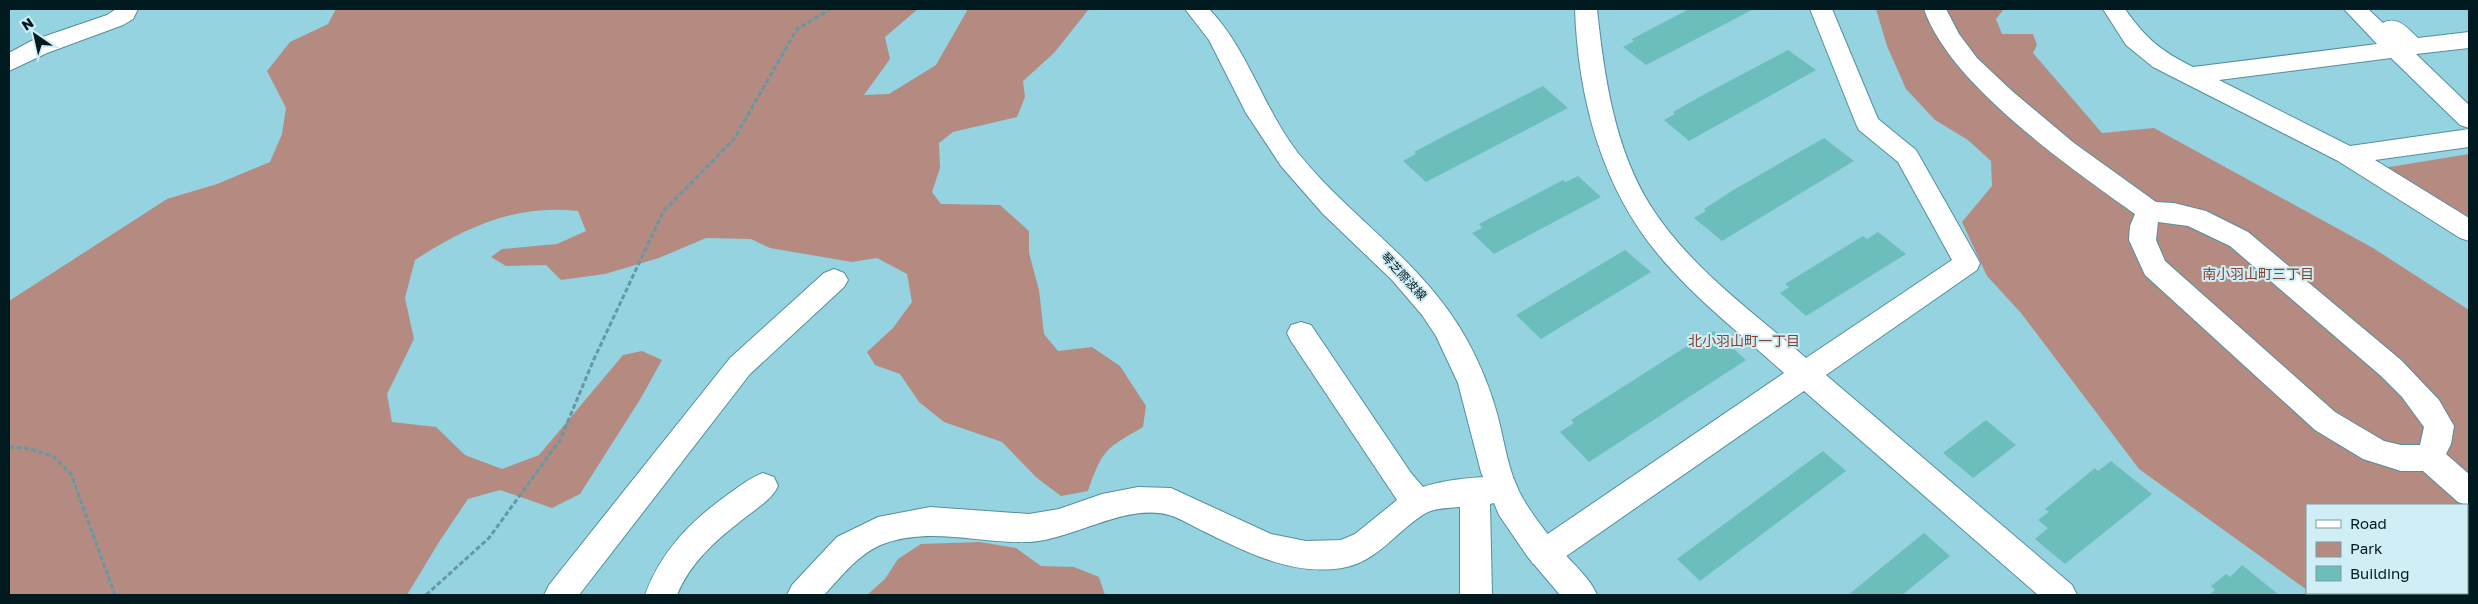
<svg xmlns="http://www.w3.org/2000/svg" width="2478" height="604" font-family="'Golos Text','Noto Sans JP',sans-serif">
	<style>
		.green { fill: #b58b81 }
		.building { fill: #6cbebc }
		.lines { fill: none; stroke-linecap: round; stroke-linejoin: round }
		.minor-casing { stroke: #538f9d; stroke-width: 2 }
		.major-casing { stroke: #538f9d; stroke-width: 2 }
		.path { stroke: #6598a3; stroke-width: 3; stroke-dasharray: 5 2.5; stroke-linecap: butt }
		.minor { fill: #fff; fill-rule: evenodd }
		.major { fill: #fff; fill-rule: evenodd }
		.labels { text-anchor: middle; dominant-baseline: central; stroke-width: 4; stroke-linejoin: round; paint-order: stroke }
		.street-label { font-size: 12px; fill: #011a1f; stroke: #d0eef5 }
		.neighbourhood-label { font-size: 14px; fill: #864030; stroke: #d0eef5 }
	</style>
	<rect width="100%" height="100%" fill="#95d3e1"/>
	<path class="green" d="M336,9H918L885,37L890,59L864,95L889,94L936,65L968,9H1089L1054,53L1023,81L1025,97L1017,117L953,132L939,143L940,168L932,192L941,204L1000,205L1029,231V253L1039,290L1044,334L1058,351L1092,347L1120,366L1146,406L1143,427C1105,449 1103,449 1088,491L1061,496L1037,478L1002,442L944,422L919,402L900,374L875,365L867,352L893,328L912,302L907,274L877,258L852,262L770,248L751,239L706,238L659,258L605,274L561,280L546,265L506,266L491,257L502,249L557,244L586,231L578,211C516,204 466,227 415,260L405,298L414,339L387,394L392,422L436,427L465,455L502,469L539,455L623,355L642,351L662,360L641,398L580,494L552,508L500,490L468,499L439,542L407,595H9V301L167,199L217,184L270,162L282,134L286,108L267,71L290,42L328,24Z
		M1876,9H2004L1996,19L2002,34H2033L2037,45L2033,53L2102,133L2154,128L2373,248L2469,310V595H2315L2311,593H2467V505H2307V590L2139,469L2021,313L1987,276L1962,222L1992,186L1991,161L1968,140L1935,120L1906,89L1887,46Z
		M2469,154V227L2377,169Z
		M980,542L1016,548L1041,566L1074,567L1099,577L1105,595H867L885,579L898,559L921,544Z"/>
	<path class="building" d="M1689,9H1754L1646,65L1623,47L1634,41L1632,39Z
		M1788,50L1816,70L1689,141L1664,120L1675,114L1673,112L1703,95Z
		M1543,86L1568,108L1426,182L1403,161L1416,154L1414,152L1448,134Z
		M1824,138L1854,161L1722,241L1694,218L1706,211L1704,209L1735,189Z
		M1578,176L1601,197L1494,254L1472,233L1482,228L1479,224L1563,180L1566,182Z
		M1878,232L1906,254L1806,316L1780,293L1789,287L1785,284L1863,236L1867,239Z
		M1625,250L1651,272L1541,339L1516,315Z
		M1714,331L1746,360L1589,462L1560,432L1574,423L1571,420L1698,339L1699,340Z
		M1986,420L2016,445L1973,478L1943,453Z
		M1823,451L1846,471L1700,581L1677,559Z
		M2111,461L2152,494L2065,564L2035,539L2048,528L2038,520L2049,512L2045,509L2095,468L2098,471Z
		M1924,533L1950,556L1902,595H1848Z
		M2242,565L2279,595H2209L2215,590L2211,586L2226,574L2230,577Z"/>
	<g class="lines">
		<g class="minor-casing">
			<path id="minor" d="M116,9H138L133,19L123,25L47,53L9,71V53L31,41L107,15Z
				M1575,9H1597C1604,75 1614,147 1650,205C1689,267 1752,311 1806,358L1952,260L1898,162L1859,130L1856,124L1810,9H1832L1878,119L1916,150L1980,263L1977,270L1826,375L2072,585L2077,595H2038L1804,391L1555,564L1544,568L1533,564L1528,554L1533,544L1784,373C1743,336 1698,301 1662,259C1602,190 1578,98 1575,9Z
				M1924,9H1946L1959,34L1977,58L2012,91L2074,143L2156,202L2174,203L2206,211L2248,232L2401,360L2439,400L2454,426L2451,444L2446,454L2469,474V506L2458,502L2423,471H2401L2363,459L2315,430L2145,275L2129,240L2130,226L2135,214C2071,168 1950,85 1924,9ZM2158,222L2188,226L2230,246L2381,376L2402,397L2424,427L2420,445H2401L2384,441L2335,412L2165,261L2156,240Z
				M2103,9H2125C2146,39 2161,51 2193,67L2377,44L2344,9H2368L2383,23C2398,15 2408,29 2418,38L2469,32V48L2416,54L2469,105V128L2460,125L2391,58L2219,80L2350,146L2469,129V147L2375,160L2469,218V241L2460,238L2338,161L2153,67L2126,45Z
				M834,269L844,273L848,280L844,287L750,374L579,595H544L549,585L730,358L824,273Z
				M1301,322L1311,325L1411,473L1423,487C1443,480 1495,473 1514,480L1518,489L1514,498L1490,504L1492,595H1460V507C1450,508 1435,508 1426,513C1397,530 1378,562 1342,568C1292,576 1246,552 1203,531C1192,526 1180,518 1169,515C1125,503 1073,540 1029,542C980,544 931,526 883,544C858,554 842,576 824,595H787L792,585L837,537L878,517L930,507L1029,514L1059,509L1102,494L1138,487L1171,488L1271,534L1306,541L1341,540L1355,534L1397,500L1291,341L1287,333L1291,325Z
				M763,473L774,477L778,486C771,501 755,509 742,520C715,541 690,563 677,595H645C661,551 690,522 727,495C739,487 749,478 763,473Z"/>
		</g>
		<g class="major-casing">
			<path id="major" d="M1185,9H1209C1248,49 1263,108 1298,153C1352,220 1425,263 1467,340C1480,364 1491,390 1498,417C1505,444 1508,472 1522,497C1533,516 1547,534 1562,551C1574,565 1590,578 1597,595H1560L1527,556L1499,515L1481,472L1458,383L1436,336L1422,315L1392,280L1323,214L1281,166L1246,113L1209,40Z"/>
		</g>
		<path class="path" d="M9,447L26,448L53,456L71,474L115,595
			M426,595L489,538L560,440L594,359L663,212L734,139L797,29L830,9"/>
		<use href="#minor" class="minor"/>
		<use href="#major" class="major"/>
	</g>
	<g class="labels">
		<g class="street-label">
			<text transform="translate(1404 276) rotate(47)">琴芝際波線</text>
		</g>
		<g class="neighbourhood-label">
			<text x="2258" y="273">南小羽山町三丁目</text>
			<text x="1744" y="340">北小羽山町一丁目</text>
		</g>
	</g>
	<rect width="2478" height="604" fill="none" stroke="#011a1f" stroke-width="20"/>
	<rect x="2306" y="504" width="162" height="90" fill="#d0eef5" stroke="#7d999f"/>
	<rect x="2316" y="520" width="25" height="8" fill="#ffffff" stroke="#7d999f"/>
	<text x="2350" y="529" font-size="15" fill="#011a1f">Road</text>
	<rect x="2316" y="542" width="25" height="15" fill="#b58b81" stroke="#7d999f"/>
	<text x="2350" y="554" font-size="15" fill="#011a1f">Park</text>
	<rect x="2316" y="566" width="25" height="15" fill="#6cbebc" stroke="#7d999f"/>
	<text x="2350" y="579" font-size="15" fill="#011a1f">Building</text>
	<g transform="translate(35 35) rotate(326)" stroke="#d0eef5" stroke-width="4" paint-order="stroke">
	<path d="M0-4L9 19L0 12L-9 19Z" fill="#011a1f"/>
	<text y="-8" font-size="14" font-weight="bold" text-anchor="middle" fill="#011a1f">N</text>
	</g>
</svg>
